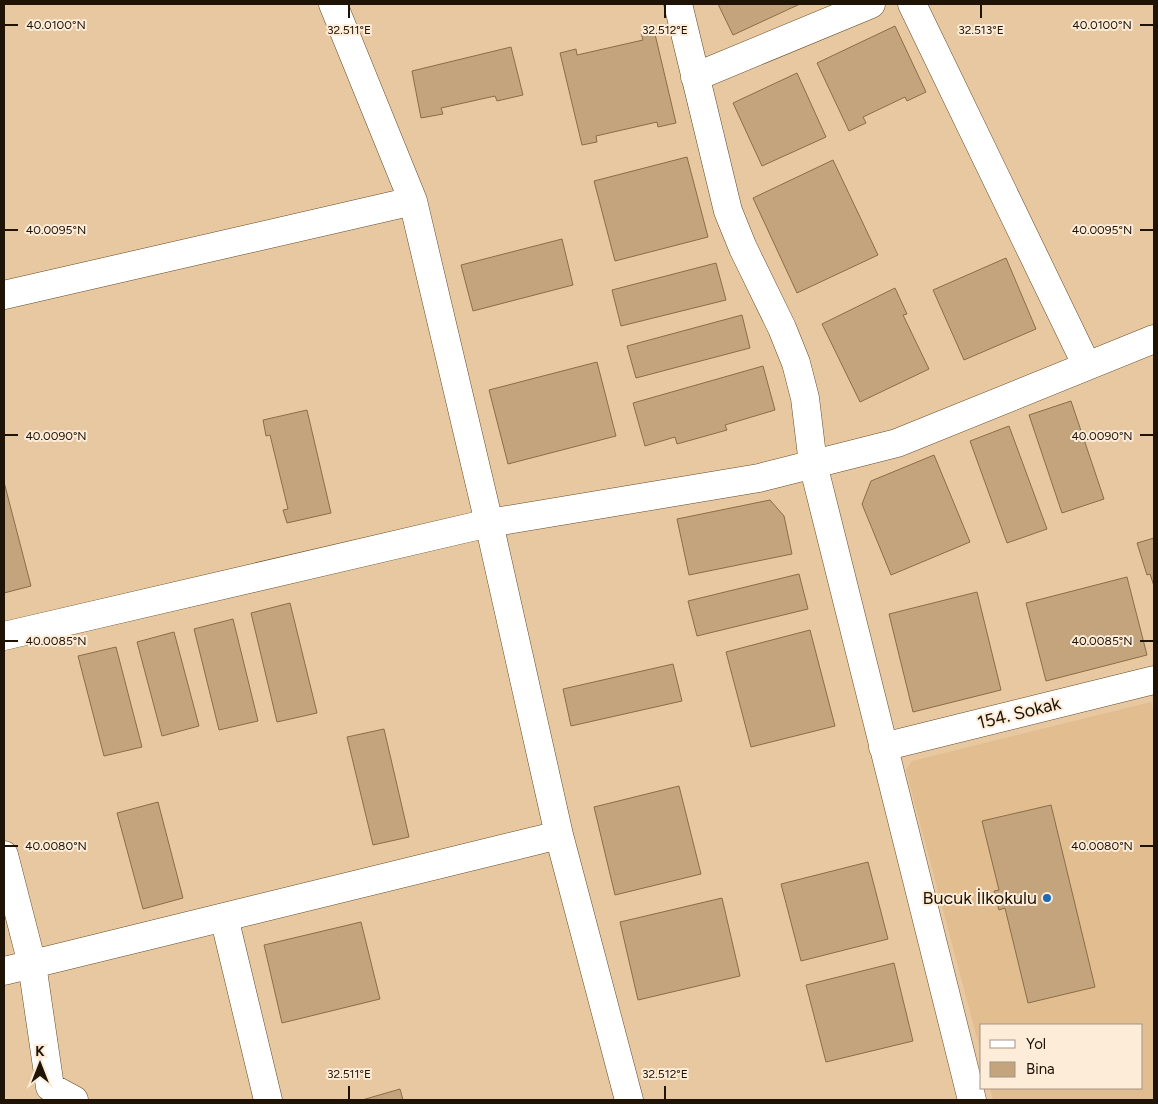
<svg xmlns="http://www.w3.org/2000/svg" width="1158" height="1104" font-family="Figtree,sans-serif">
	<style>
		.built { fill: #e1bd8f }
		.building { fill: #c3a47d; stroke: #8a6d48 }
		.lines { fill: none; stroke-linecap: round; stroke-linejoin: round }
		.minor-casing { stroke: #654a25; stroke-width: 29 }
		.minor { stroke: #fff; stroke-width: 28 }
		.ticks { fill: none; stroke: #1f1305; stroke-width: 2 }
		.poi-dot { fill: #1b69b8; stroke: #fdecd8; stroke-width: 2 }
		.labels { text-anchor: middle; dominant-baseline: central; stroke-width: 4; stroke-linejoin: round; paint-order: stroke }
		.street-label { font-size: 18px; fill: #1f1305; stroke: #fdecd8 }
		.poi-label { font-size: 18px; fill: #1f1305; stroke: #fdecd8; text-anchor: end }
		.ticks-label { font-size: 12px; text-anchor: middle; fill: #1f1305; stroke: #fdecd8; stroke-width: 4; stroke-linejoin: round; paint-order: stroke }
	</style>
	<rect width="100%" height="100%" fill="#e8c8a0"/>
	<path class="built" d="M1151,702L1154,716V1100H993L990,1088H1142V1025H982V1057L906,770L912,761Z"/>
	<path class="building" d="M718,4H800L733,35Z
		M895,26L926,92L907,101L905,97L863,117L866,123L849,131L817,63Z
		M654,30L676,123L658,127L657,122L596,136L597,142L582,145L560,53L576,49L577,55L643,40L641,33Z
		M511,47L523,95L497,101L495,96L441,108L443,114L421,118L412,71Z
		M797,73L826,137L762,166L733,103Z
		M687,157L708,237L615,261L594,181Z
		M833,160L878,255L797,293L753,198Z
		M562,239L573,285L473,311L461,265Z
		M1006,258L1036,329L964,360L933,290Z
		M716,263L726,300L621,326L612,290Z
		M895,288L907,314L903,315L929,369L860,402L822,324Z
		M742,315L750,348L636,378L627,346Z
		M597,362L616,436L508,464L489,390Z
		M763,366L775,410L725,425L727,430L677,444L675,437L645,446L633,403Z
		M1071,401L1104,499L1062,513L1029,415Z
		M307,410L331,513L287,523L283,510L288,509L270,435L266,436L263,420Z
		M1009,426L1047,529L1007,543L970,441Z
		M934,455L970,542L891,575L862,504L871,481Z
		M4,482L31,586L4,593Z
		M770,500L784,516L792,554L689,575L677,519Z
		M1154,538V586L1150,574L1147,575L1137,543Z
		M799,574L808,609L697,636L688,601Z
		M1127,577L1147,655L1046,681L1026,603Z
		M977,592L1001,690L913,712L889,614Z
		M290,603L317,713L277,722L251,613Z
		M233,619L258,721L219,730L194,629Z
		M810,630L835,726L751,747L726,652Z
		M174,632L199,726L162,736L137,642Z
		M116,647L142,747L104,756L78,656Z
		M673,664L682,701L571,726L563,689Z
		M384,729L409,837L373,845L347,737Z
		M679,786L701,874L615,895L594,807Z
		M158,802L183,898L143,909L117,813Z
		M1051,805L1095,987L1028,1003L1005,908L999,910L994,891L999,890L982,821Z
		M868,862L888,939L801,961L781,884Z
		M722,898L740,976L638,1000L620,922Z
		M361,922L380,999L282,1023L264,945Z
		M894,963L913,1041L826,1062L806,985Z
		M400,1089L403,1100H362Z"/>
	<g class="lines">
		<g class="minor-casing">
			<path id="minor" d="M333,4L413,201L489,523L559,835L629,1100
				M678,4L728,211L743,248L782,328L796,363L805,398L813,464L972,1100
				M912,4L1087,366
				M695,77L871,4
				M4,295L413,201
				M4,636L489,523L759,478L897,443L1154,339
				M883,747L1154,680
				M4,855L32,964L50,1087L74,1100
				M224,917L268,1100
				M4,971L559,835"/>
		</g>
		<use href="#minor" class="minor"/>
	</g>
	<path class="ticks" d="M349,5V18M665,5V18M981,5V18M5,25H18M1140,25H1153M5,230H18M1140,230H1153M5,435H18M1140,435H1153M5,641H18M1140,641H1153M5,846H18M1140,846H1153M349,1086V1099M665,1086V1099"/>
	<circle class="poi-dot" cx="1047" cy="898" r="5"/>
	<g class="labels">
		<g class="street-label">
			<text transform="translate(1019 713) rotate(-14)">154. Sokak</text>
		</g>
		<g class="poi-label">
			<text x="1037" y="898">Bucuk İlkokulu</text>
		</g>
	</g>
	<g class="ticks-label">
		<text x="56" y="29">40.0100°N</text>
		<text x="1102" y="29">40.0100°N</text>
		<text x="349" y="34">32.511°E</text>
		<text x="665" y="34">32.512°E</text>
		<text x="981" y="34">32.513°E</text>
		<text x="56" y="234">40.0095°N</text>
		<text x="1102" y="234">40.0095°N</text>
		<text x="56" y="440">40.0090°N</text>
		<text x="1102" y="440">40.0090°N</text>
		<text x="56" y="645">40.0085°N</text>
		<text x="1102" y="645">40.0085°N</text>
		<text x="56" y="850">40.0080°N</text>
		<text x="1102" y="850">40.0080°N</text>
		<text x="349" y="1078">32.511°E</text>
		<text x="665" y="1078">32.512°E</text>
	</g>
	<rect width="1158" height="1104" fill="none" stroke="#1f1305" stroke-width="10"/>
	<rect x="980" y="1024" width="162" height="65" fill="#fdecd8" stroke="#a49584"/>
	<rect x="990" y="1040" width="25" height="8" fill="#ffffff" stroke="#a49584"/>
	<text x="1026" y="1049" font-size="15" fill="#1f1305">Yol</text>
	<rect x="990" y="1062" width="25" height="15" fill="#c3a47d" stroke="#a49584"/>
	<text x="1026" y="1074" font-size="15" fill="#1f1305">Bina</text>
	<g transform="translate(40 1064)" stroke="#fdecd8" stroke-width="4" paint-order="stroke">
	<path d="M0-4L9 19L0 12L-9 19Z" fill="#1f1305"/>
	<text y="-8" font-size="14" font-weight="bold" text-anchor="middle" fill="#1f1305">K</text>
	</g>
</svg>
